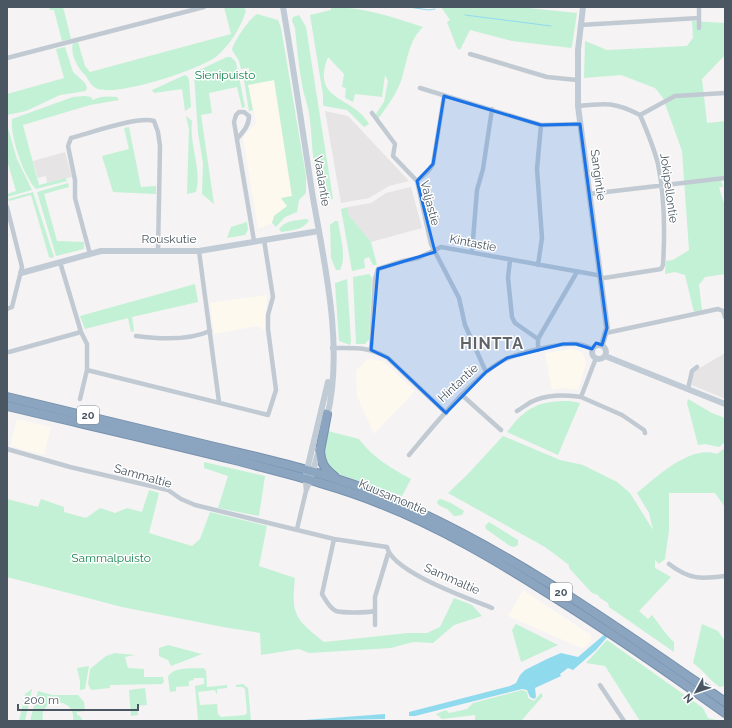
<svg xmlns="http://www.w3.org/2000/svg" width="732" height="728" font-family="Raleway,sans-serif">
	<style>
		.commercial { fill: #fdf9ef }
		.education { fill: #e6e4e5 }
		.green { fill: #c3f1d5 }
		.water { fill: #90daee }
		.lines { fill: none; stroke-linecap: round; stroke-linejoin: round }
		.stream { stroke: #90daee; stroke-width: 1 }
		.highway-casing { stroke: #7690ad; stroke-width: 10 }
		.street { stroke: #c1cad2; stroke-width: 4.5 }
		.secondary { stroke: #c1cbd6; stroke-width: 6 }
		.highway { stroke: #8ba5c1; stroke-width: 8 }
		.marked { fill: #1a73e8; fill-opacity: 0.2; stroke: #1a73e8; stroke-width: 3; stroke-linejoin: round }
		.labels { text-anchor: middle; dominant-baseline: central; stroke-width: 3; stroke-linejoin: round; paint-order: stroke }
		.shield { fill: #fff; stroke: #808990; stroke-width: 1 }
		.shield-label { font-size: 11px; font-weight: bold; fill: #4a5661 }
		.park-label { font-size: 12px; fill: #17864f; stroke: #fff }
		.street-label { font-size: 12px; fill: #4a5661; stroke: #fff }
		.district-label { font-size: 16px; font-weight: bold; letter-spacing: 1px; fill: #5f6368; stroke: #fff }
	</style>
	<rect width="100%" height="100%" fill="#f5f3f3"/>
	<path class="commercial" d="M274,80L292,197L281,199L287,206L274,216L272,223L258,229L243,137L256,123L248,85Z
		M267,295L265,331L258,326L214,334L210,303Z
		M573,349L581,352L585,358L586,364L578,390L562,388L552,390L545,353Z
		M367,359L383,361L415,391L374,434L357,396L356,371Z
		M17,419L51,427L44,455L10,446Z
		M523,590L591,635V641L585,648H581L508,616Z"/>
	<path class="education" d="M325,111L348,116L409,181L389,186L369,198L341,203Z
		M65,152L72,177L47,183L46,176L38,178L33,161Z
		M411,187L422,228L371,242L348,214V207L371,203L386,193Z
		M725,353V399L692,385L693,372Z"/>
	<path class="green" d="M49,7H63L71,39L62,41L54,10H50Z
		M224,7H244L246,11C241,27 230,45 217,56C199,70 119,96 98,89C91,87 88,78 84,74C77,67 70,53 73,43L78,42L85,66L90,72L231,34Z
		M331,7C364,7 392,17 423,27C409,40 407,61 402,78C398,92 386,108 378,119L375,115L384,102L388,81L385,75L382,97L355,94L353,102L345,98L346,88L342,87L344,74L328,57C310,102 354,96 369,124L364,127L347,110L324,106L323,104V95L310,15L331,10Z
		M441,7H519L577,13L572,46L571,48L563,47L512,41L470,30L460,50L457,48L447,22L450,20Z
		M257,14L278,20L281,28L306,176V193L299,200L297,212L285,217L276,227L272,223L274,216L287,206L281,198L292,196L274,80L248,85L253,110L249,111L243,74L249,73V68L241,69L239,61L232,50C234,41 249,19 257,14Z
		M299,15L306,27L333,199H330C309,176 314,142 309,114C308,106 305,98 303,90C299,70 297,49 295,28L292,21L293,17Z
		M692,21L725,23V55L702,79L707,123L725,121V176L720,177L723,187H719L725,207V274L705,277L699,285L702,310L694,312L685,275L675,272L665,274L666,261L673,260L689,250L682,151L663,98L655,88L621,75L584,78L585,41L607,50L687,46L693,38Z
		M65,47L73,72L85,83L87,87L86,91L60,95L26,111L7,115V94L64,78L56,49Z
		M227,57H231L236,62L245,107L242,108L237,87L209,93L212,113L201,115L214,204L202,194L203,163L198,133L194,75L195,72Z
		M185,75L188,77L189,80L191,107L185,111L182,89L154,93L152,90Z
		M85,96L91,97L93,100C99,96 109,96 117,97L119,100L90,105L23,125L39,185L66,178L67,181L36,189C24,177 10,137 12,119L73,97Z
		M186,116L192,121C189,145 202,168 196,192L187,194L189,129Z
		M7,125L17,159L32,190L7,197V194L16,191L7,160Z
		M129,127L141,187L156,186V194L113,192L102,156L129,149L124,128Z
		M68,183L69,187L44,194L57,241L84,242V249L56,256L37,192Z
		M33,192L54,257L51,258L49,257L31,195L9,201L8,199Z
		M348,207V214L371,242L377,265H373L369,257L364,259L365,268L352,271L341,209Z
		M306,219L309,220C304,230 292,230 282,232L279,230C283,221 297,220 306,219Z
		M335,221H338C340,236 347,257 340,270H336L331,258L330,225Z
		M247,222L248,230L245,235L227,238L231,227Z
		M369,274L372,278L369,339L365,344H356L353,277Z
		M347,279L351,342L350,345L339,341L335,283Z
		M195,284L198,302L132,317L134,331L131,332L128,318L85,329L80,316Z
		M688,399L712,413L725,418V442L719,447L705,444L698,445L687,403Z
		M570,401L580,403L558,455L507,432C526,407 538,401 570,401Z
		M328,431L359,439C373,458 391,468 411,479L402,496L330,471L322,453Z
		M503,436L560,460L583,465L617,482L630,493L653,530L649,513L637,493C656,477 691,444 717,454L725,448V514L724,506L715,493H669V530L665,559L659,564L655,560V568L671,577L639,611L648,619L652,615C660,625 665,634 674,642V652L609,607L608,603L600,598L598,595L592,593L569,568V565L545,547L448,493L467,475Z
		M204,462L265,476L259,516L218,508L228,476L204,468Z
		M149,490L159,493L149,533L192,546L200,539L210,512L267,526L259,566L295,578C291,615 295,619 324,642L408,633H427L440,627L454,598L472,605L482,616L454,625L433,643L413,642L391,648L309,653L299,649L261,655L260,633L223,627L122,607L7,577V499L38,507L41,499L64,507V512L86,518L100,508L115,513L127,508L142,512Z
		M441,499L451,503L464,511L462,515L454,516L447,509L440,506L437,503L438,500Z
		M489,522L518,540V545L514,547L510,546L486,529L485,526Z
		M516,624L558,645L521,662L512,630Z
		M702,624L718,631L725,641V686L720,687C709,680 703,670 693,663Z
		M607,640L703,708L708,718L720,721H640L605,666L586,663Z
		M168,645L202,654L171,666L168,660L159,656V648Z
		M115,653L135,655L125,657L128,668L144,669V677H163L164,682L162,684L110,685V688L91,690L88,684L90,669L106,656Z
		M89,666L85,689L80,690V681L77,668Z
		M204,668L206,671L207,687L227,685V688L217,689V695L215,690L198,692L200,705L217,704L218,714L221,717L245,715L247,713L245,689L242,687H236V685L243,684L248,688L251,721H191L198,720L195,686L204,684V678H194V680L189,681V686L176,687V691L170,692L168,677C173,666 193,669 204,668Z
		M145,688L147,705L137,706L138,715L131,716L129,690Z
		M32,689L25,721H19L25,694Z
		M522,690L527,692L528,698L534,701L541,693L543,696L521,721H475V715L442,719L436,714L446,710L449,713L467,709L473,703Z
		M38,691L52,695H78L84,702L85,711L77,712V715L80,716L83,721H73C77,696 38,696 43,721H30Z"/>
	<path class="water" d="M605,634L608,636L596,650L573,670L568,668L560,674L561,676L535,688L536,697L534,699L530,697L527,690L522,689L415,716H409V712L510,686L516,683L520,675L525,670L547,659L561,653L578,657Z
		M385,714V719L291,721Z"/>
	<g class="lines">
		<path class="stream" d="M408,7L429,10L435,9
			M465,15L551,26"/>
		<g class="highway-casing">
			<path id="highway" d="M7,397C78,414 148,431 219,448C277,462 335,475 390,499C510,550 618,628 725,702
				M7,406C83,424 159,441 235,460C284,473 332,484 379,503C440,527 496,560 551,595C610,632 668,672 725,713
				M327,414L320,451C321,464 325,469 335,477"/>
		</g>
		<path class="street" d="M699,7V28
			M580,25L699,18
			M470,54L547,77L577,80
			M7,58L204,7
			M420,88L541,125L580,124
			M372,113L395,144L393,156L417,181L431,244L459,298L465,325L486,372
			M640,115L675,96L725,93
			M237,139C243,132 249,126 249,116L244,112H239L236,115L234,122L254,241
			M417,181L429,170L433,164L444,96
			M589,194L725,178
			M7,207L22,267L12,307L7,309
			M199,251L219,402
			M472,252L477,190L483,169L492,109
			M90,254L75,198V180L68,146L71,138C90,133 138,116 154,121L158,132L160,146L158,251
			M510,260L508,278L512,317L515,323L538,339
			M60,262L81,332L87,344V370L80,399
			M538,265L542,238L537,169L541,125
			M606,333L718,309L723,311L725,317
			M136,336C159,339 188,341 210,331
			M332,348C354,348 368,346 388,358L446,413
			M371,350L375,279L378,269L403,261L418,258L441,247L597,275L604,278L661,269L663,265C665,232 665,198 658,164C654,148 647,131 640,115C615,102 606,103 578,106
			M538,350V339L577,272
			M9,352L81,332
			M596,358L581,397L622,415L644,430L645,433
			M87,370L268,415L276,390L268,329V315L273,297L264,240
			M688,389L692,371L697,367
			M463,396L501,430
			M517,411C522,408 526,405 531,402C547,394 563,395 581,397
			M7,449L70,467L168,490L181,499L195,505L334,539L387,547C392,572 468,598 492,608
			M409,455C431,429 477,372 506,359C519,353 534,350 548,347C563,344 578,341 592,349
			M305,478L306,491
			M297,529L306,491L311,480
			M334,539L322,594C325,599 329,608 336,611C344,613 365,613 374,611
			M669,564C690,580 701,579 725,576
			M375,625V597L388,554
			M600,685L624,721"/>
		<path class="secondary" d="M283,7C294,71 303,134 313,198C325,266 344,349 327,417
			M583,7L578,50V106L607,328L602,345
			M21,273L101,251H199L319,231
			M592 352a7 7 0 1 1 14 0a7 7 0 1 1-14 0Z
			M605,356L725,404
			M306,474L328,382
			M312,475L319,449"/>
		<use href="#highway" class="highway"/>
	</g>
	<path class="marked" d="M444,96L541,125L580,124L607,328L602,345L596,343L592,349L576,344H563L507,358L486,372L446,413L388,358L371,350L378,269L435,252L417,181L433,164Z"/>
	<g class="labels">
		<g class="shield">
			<rect x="77" y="406" width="22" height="18" rx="3"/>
			<rect x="550" y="583" width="22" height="18" rx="3"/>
		</g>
		<g class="shield-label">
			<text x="88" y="415">20</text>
			<text x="561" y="592">20</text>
		</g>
		<g class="park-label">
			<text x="225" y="75">Sienipuisto</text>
			<text x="111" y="558">Sammalpuisto</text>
		</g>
		<g class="street-label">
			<text transform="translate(598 175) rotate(82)">Sangintie</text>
			<text transform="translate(322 181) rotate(81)">Vaalantie</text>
			<text transform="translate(669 188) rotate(82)">Jokipellontie</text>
			<text transform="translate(430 203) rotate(75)">Valjastie</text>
			<text x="169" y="239">Rouskutie</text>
			<text transform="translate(473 243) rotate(11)">Kintastie</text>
			<text transform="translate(458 383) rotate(-43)">Hintantie</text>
			<text transform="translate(143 476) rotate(16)">Sammaltie</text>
			<text transform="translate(393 497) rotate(23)">Kuusamontie</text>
			<text transform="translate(452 579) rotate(24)">Sammaltie</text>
		</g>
		<g class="district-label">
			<text x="492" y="343">HINTTA</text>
		</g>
	</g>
	<rect width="732" height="728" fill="none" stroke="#4a5661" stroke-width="16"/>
	<g transform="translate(696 692) rotate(230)" stroke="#ffffff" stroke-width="3" paint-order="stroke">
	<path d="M0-3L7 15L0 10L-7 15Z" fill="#4a5661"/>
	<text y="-6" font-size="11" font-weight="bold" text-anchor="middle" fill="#4a5661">N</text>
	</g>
	<path d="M18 704v6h120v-6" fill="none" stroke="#4a5661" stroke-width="2"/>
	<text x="24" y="704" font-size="12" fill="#4a5661" stroke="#ffffff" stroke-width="3" paint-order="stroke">200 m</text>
</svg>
